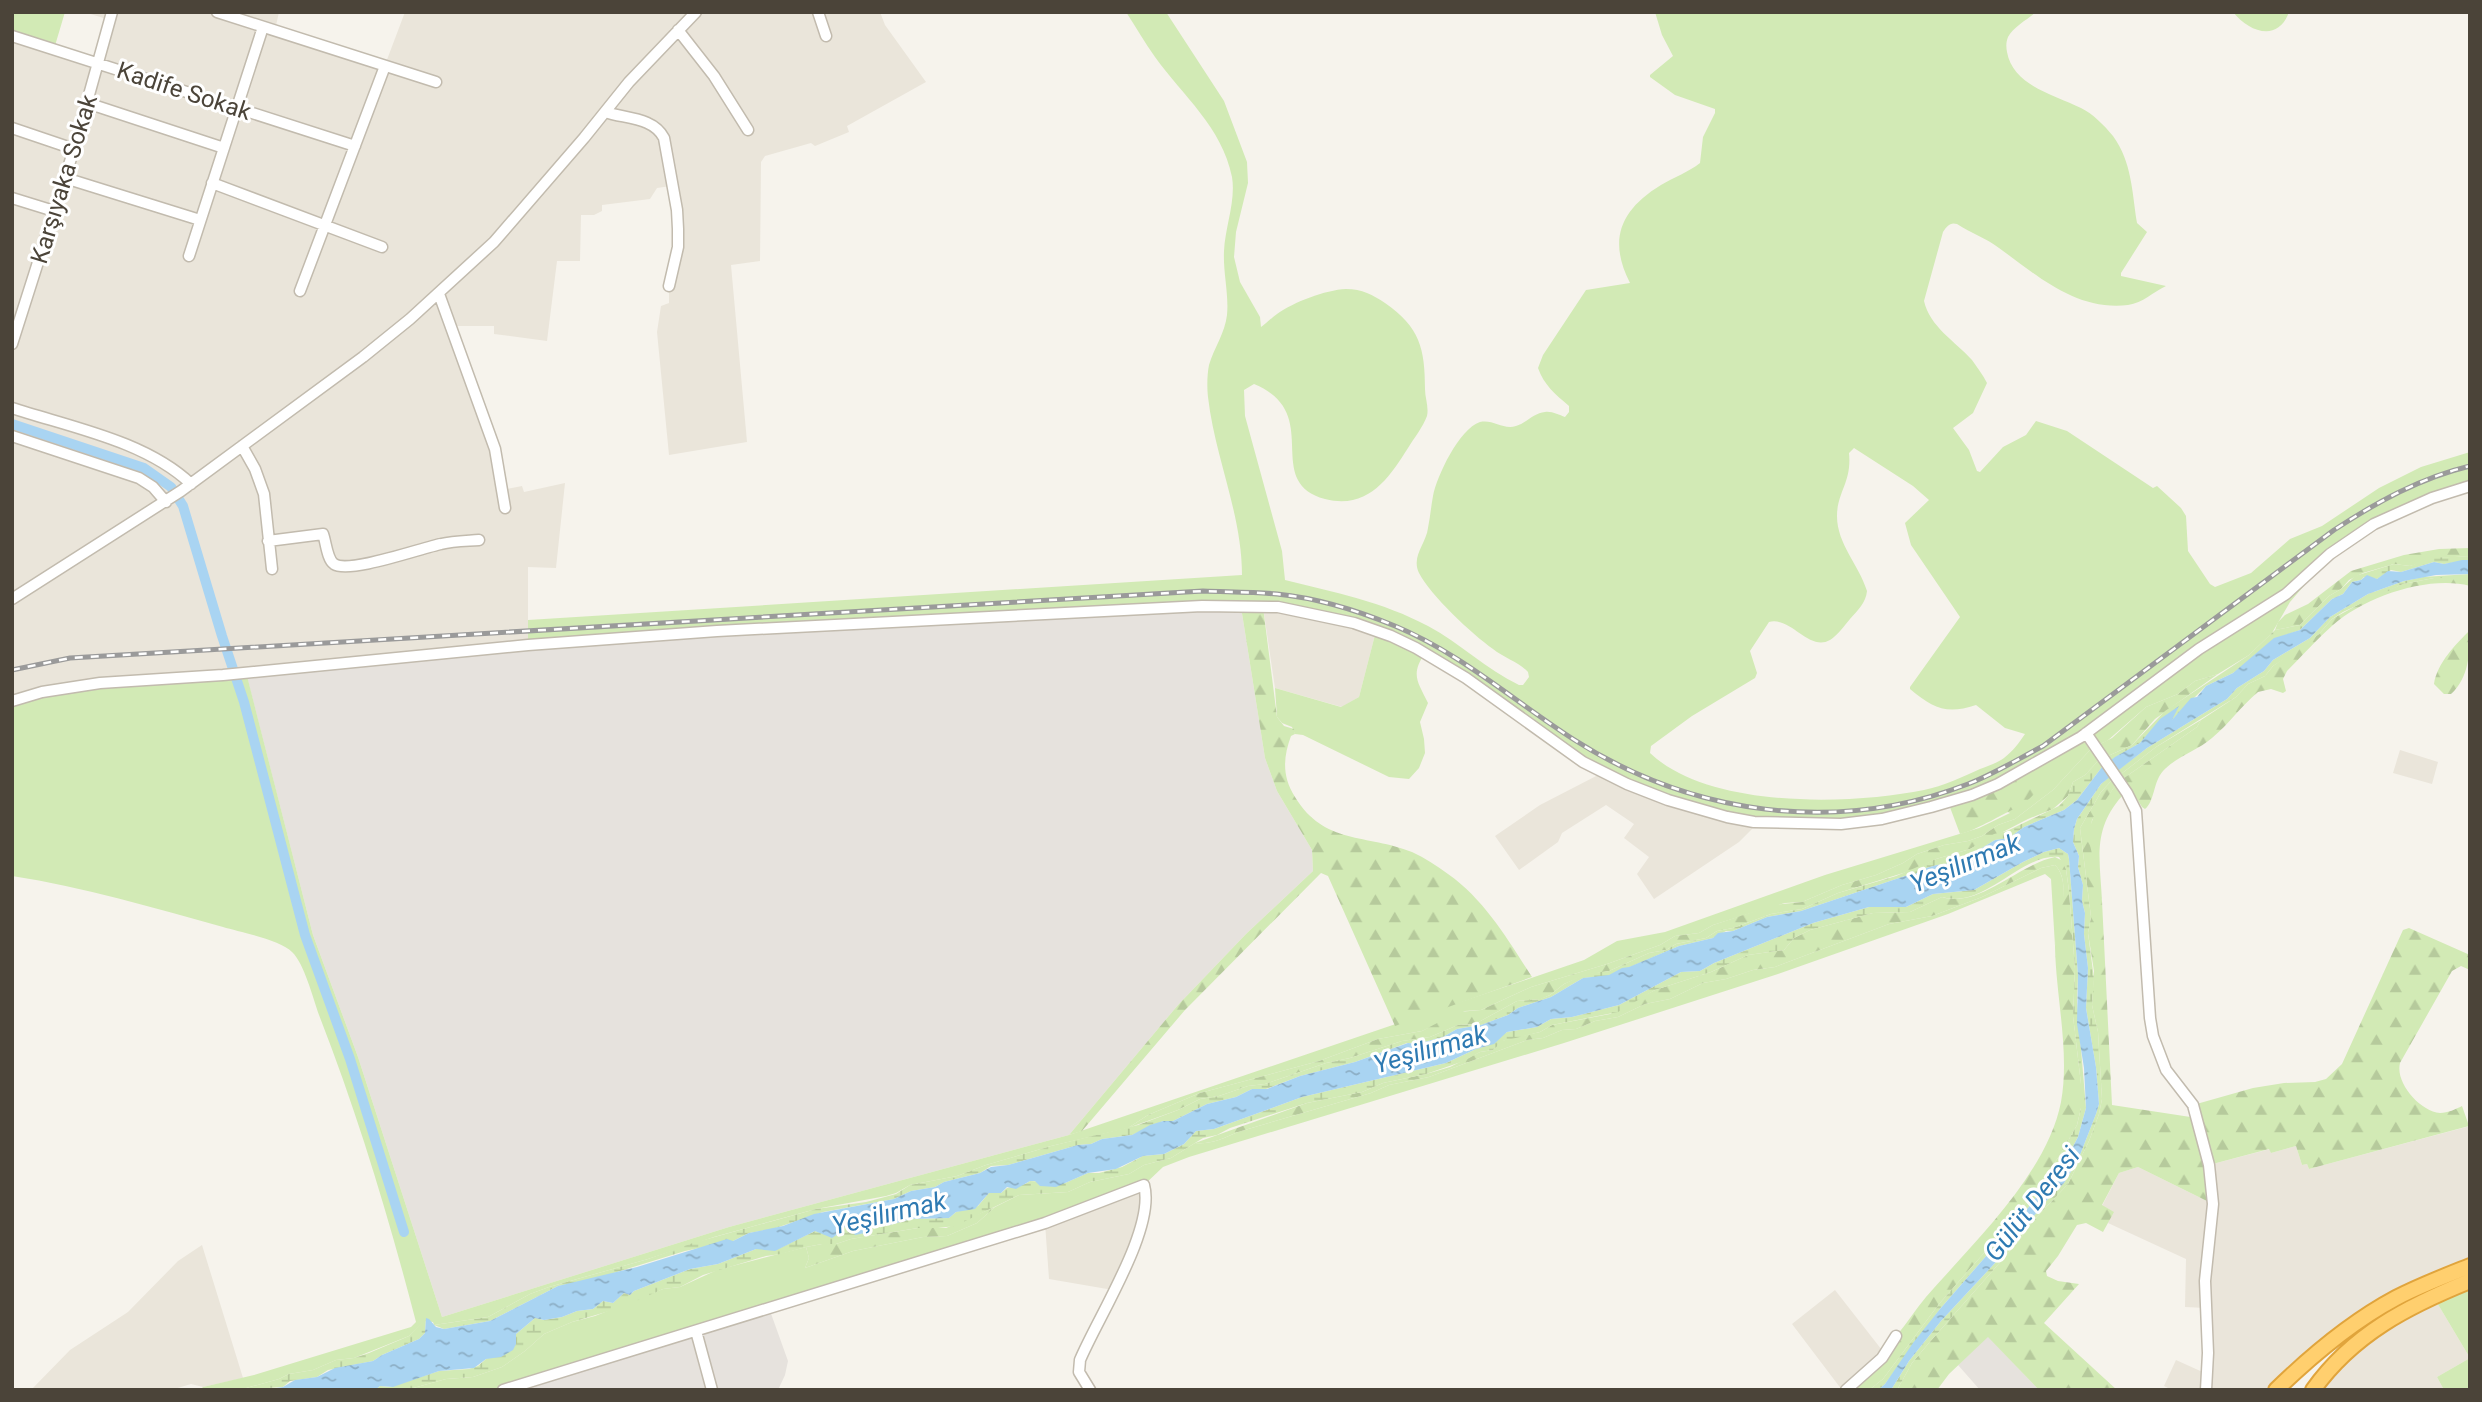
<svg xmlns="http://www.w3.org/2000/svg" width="2482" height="1402" font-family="Roboto,sans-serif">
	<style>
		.residential { fill: #eae5da }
		.industrial { fill: #e6e2dd }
		.green { fill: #d2eab5; fill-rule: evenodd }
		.forest { fill: url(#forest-firs) }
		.wetland { fill: url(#wetland-marsh) }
		.water { fill: url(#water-ripples) }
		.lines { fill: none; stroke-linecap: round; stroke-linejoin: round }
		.canal { stroke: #a9d4f2; stroke-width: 10 }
		.minor-casing { stroke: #c2bbae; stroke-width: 13 }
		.highway-casing { stroke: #e0a43c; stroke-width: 18 }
		.minor { stroke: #fff; stroke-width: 10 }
		.highway { stroke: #ffcf6e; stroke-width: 14 }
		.rail-casing { stroke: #9a9a9a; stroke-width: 5 }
		.rail { stroke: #fff; stroke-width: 2.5; stroke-dasharray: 8; stroke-linecap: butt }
		.labels { text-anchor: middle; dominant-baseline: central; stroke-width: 6; stroke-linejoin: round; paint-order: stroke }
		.street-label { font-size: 24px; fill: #4b4439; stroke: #fff }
		.water-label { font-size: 26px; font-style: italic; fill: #2e7ab2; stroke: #fff }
	</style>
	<defs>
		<pattern id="forest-firs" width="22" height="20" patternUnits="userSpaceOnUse" patternTransform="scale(1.75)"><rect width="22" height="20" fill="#d2eab5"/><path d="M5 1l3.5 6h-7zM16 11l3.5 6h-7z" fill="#b6ca9c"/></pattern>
		<pattern id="wetland-marsh" width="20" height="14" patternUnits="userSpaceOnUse" patternTransform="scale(1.75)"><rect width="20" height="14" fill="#d2eab5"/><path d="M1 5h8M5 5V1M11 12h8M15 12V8" fill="none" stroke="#b6ca9c"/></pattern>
		<pattern id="water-ripples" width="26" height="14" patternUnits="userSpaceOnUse" patternTransform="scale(1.75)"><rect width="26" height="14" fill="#a9d4f2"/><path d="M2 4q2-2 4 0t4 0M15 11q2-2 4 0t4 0" fill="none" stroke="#8caec5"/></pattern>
	</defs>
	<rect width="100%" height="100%" fill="#f6f3ec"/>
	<path class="residential" d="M84,12H279L275,30L385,65L405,12H880L885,25L926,82L847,126L849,132L815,146L811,143L765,156L761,162L760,261L731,265L747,442L669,455L657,332L661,306L669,303V286L675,264L671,186L657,188L650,199L602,205V211L594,215H581L580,261H557L547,341L494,334V326H451L495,449L502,490L522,486L524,492L565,483L556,568L528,567V645L12,701V36L98,63L110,20Z
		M1263,607L1376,631L1359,697L1342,707L1275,688Z
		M2400,750L2438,762L2432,784L2393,773Z
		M1602,773L1754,822L1752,829L1739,842L1654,899L1637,874L1649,857L1624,838L1634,824L1606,805L1562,833L1558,842L1519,870L1495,836L1540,805Z
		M2470,1126V1266L2395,1298L2276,1390H2172L2164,1386L2176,1360L2207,1374L2206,1308L2185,1307L2186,1259L2108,1223L2113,1212L2102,1206L2119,1173L2138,1167L2213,1204L2209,1165L2270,1149L2271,1153L2296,1146L2302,1165L2307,1164L2309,1169Z
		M1144,1185L1147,1205L1113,1290L1049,1279L1045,1223Z
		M202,1245L243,1378L203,1387L191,1384L171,1390H31L70,1350L128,1312L178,1261Z
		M1835,1290L1885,1354L1842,1390L1792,1324Z
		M2433,1296L2470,1358L2437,1377L2444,1390H2313L2336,1361Z"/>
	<path class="industrial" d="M1241,607L1265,758L1277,791L1312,850L1313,871L1246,934L1178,1005L1069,1135L729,1227L442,1317L358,1057L313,935L246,673L528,645Z
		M769,1308L788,1361L785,1375L778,1390H503Z
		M1988,1336L2039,1390H1980L1958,1365Z"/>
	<path class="green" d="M12,12H65L54,49L12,36Z
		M1126,12H1166L1224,101L1247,162L1248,183L1236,232L1234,257L1240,282L1260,317L1261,327C1266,324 1271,318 1277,314C1294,302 1325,290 1346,289C1362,289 1373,295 1385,303C1420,327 1425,349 1425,389C1425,398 1429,407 1427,416C1423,427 1414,438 1408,448C1389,478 1368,510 1325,499C1261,481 1325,413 1254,384L1244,390L1245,416L1282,551L1285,580C1334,592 1383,602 1428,626C1460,643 1487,670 1519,685H1523L1529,677L1528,672C1519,662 1504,658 1493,649C1472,634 1431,596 1419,573C1411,556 1426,544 1428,528C1430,518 1431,507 1433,496C1437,476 1459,429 1480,422C1493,419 1503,430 1516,426C1526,423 1534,413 1545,412C1552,411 1559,415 1565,417L1569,412V406C1555,394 1544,385 1538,368L1543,355L1586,290L1630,283C1608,240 1620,210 1661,185C1674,177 1689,172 1700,163L1703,137L1715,113V109L1675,95L1650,77V75L1673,56L1662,35L1655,12H2036C2028,19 2013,27 2008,37C2006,42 2006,47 2007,52C2013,86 2055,95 2081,108C2093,114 2104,125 2113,136C2132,162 2132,192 2137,223L2147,232L2121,273V276L2166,286C2153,292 2143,303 2128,305C2076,311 2038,276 1999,248C1986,238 1971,233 1957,224C1950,222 1947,226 1943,232L1924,301C1930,327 1955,341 1972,360C1977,367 1983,375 1987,383L1973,413L1953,428L1969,450L1977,471L1980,472L2003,447L2026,435L2036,421L2067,431L2153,488L2157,486L2181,508L2186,516L2188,551L2210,584L2215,587L2251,573L2290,539L2322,526L2379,488L2421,467L2470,452V486L2350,539L2315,573L2290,602L2272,633L2249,655L2218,674L2195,681L2178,694L2146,707L2107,741L2100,744L2090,731L2081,737L2090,750L2053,790L2015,819L1998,825L1982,836L1968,841L1944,845L1917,854L1903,863L1876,875L1842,885L1802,902L1785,903L1748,914L1713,925L1699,933L1675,936L1660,945L1607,964L1531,987L1481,1010L1465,1011L1422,1031L1378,1039L1319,1061L1200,1093L1148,1115L1128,1128L1051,1146L986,1165L957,1176L910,1185L896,1193L886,1196L816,1209L714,1237L648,1259L549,1287L530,1294L488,1317L434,1325L433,1322L424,1321L409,1336L354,1358L336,1360L313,1370L289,1374L279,1379L239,1390H200L203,1387L254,1375L411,1327L416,1322C389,1218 358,1115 319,1015C313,998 304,963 292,952C281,940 240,932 223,927C154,908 84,887 12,876V701L42,692L246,672L313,935L358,1057L442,1317L729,1227L1069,1135L1584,960L1617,941L1665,932L1825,875L1979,828L2010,813L1972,795L1841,824L1727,817L1602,773L1425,653C1410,675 1418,682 1428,703L1420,722L1424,739L1425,753L1419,768L1409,779L1389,777L1303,735L1295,734L1292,727L1282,723L1277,717L1275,688L1341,707L1359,697L1376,631L1263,607L528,645V620L1242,575C1242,514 1215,458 1208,397C1207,388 1207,375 1209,365C1214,348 1225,333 1227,315C1229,294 1223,273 1224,251C1225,227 1236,201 1232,177C1222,127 1183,96 1155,57C1145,43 1136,27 1126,12ZM1854,448L1913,486L1929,500L1905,523L1911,545L1960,617L1910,687V689C1933,708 1946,715 1976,705L2005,728L2025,734C2019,743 2013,751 2004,758C1997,763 1988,766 1980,769C1963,777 1943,786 1924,790C1850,805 1709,809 1650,753L1651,746L1692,716L1755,678L1757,673L1750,651L1769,622C1791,616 1809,652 1830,640C1838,635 1844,626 1850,619C1857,611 1866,603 1867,591C1859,565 1837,544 1837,516C1837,492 1852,482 1849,453Z
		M2233,12H2289C2278,43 2249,32 2233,12Z
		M2201,720L2197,727L2124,778L2121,774L2156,747Z
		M2115,786L2122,796C2092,830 2100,859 2102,901C2095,879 2083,846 2091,824C2095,810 2107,798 2115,786Z
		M2055,865C2073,883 2058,924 2055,946L2051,879L2045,874L1948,914L1778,974L1564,1043L1189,1157L1163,1167L1144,1185L1045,1223L503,1390H406L446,1379L473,1377L502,1367L525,1351L544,1334L572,1322L595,1316L663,1289L680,1287L717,1270L806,1247L809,1258L805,1268L853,1251L923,1237L947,1236L977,1223L995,1207L1019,1195L1068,1192L1090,1182L1129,1174L1144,1165L1171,1158L1195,1143C1210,1145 1224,1138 1238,1132L1371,1093L1389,1085L1429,1077L1527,1040L1543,1038L1562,1030L1576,1029L1595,1021L1618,1017L1645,1004L1670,999L1703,983L1726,979L1753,970L1775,967L1889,924L1932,916L1982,897L2041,868Z
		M2470,1281V1358L2433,1296Z
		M2470,1358V1390H2444L2437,1377Z"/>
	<path class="forest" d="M2470,548V556L2440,558L2410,566L2394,564L2363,573L2349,580L2341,589L2329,596L2300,625L2275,630L2278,622L2285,615L2308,604L2351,571L2404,555L2439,549Z
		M2434,578H2470V586C2428,575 2365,597 2333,625C2317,639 2302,656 2287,671L2283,679L2286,691L2283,693L2271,689L2258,692C2241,706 2229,724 2212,738C2197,751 2177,756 2163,771C2153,782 2155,801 2145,809L2142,807L2124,778L2197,727L2201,720L2236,697L2248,684L2265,676L2273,666L2319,634L2332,619L2372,597L2403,584Z
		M1241,607H1263L1277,717L1284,726L1294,729L1295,734L1291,736C1283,758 1282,776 1295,797C1324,845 1367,834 1412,852C1425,858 1437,866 1448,874C1485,900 1508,940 1532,977L1395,1026L1328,876L1321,873L1185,1010L1082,1131L1069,1135L1178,1005L1246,934L1313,871L1312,850L1277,791L1265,758Z
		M2470,630C2470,652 2469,678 2451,694H2444L2434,684C2437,663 2456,644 2470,630Z
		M2218,674L2155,719L2132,745L2108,756L2100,744L2112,738L2146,707L2178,694L2195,681Z
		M2090,750L2098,761L2085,775L2073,782L2068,796L2053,809L2028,819L1970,849L1936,859L1913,870L1838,893L1802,909L1771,914L1733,928L1717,931L1706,938L1676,944L1666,950L1649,953L1609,971L1585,975L1564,984L1550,995L1541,999L1517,1001L1475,1024L1458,1025L1430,1037L1402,1041L1350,1058L1326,1063L1265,1084L1248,1086L1219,1096L1200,1099L1178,1110L1128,1128L1148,1115L1200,1093L1319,1061L1378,1039L1422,1031L1458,1012L1481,1010L1531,987L1607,964L1660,945L1675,936L1699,933L1713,925L1774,905L1802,902L1842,885L1876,875L1903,863L1917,854L1944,845L1968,841L1982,836L1998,825L2015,819L2053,790Z
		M2035,764C2053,797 2013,808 1991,821C1980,826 1972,831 1960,834L1948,802Z
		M2112,780L2115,786L2092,820L2089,840L2102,901L2112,1105L2197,1118L2193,1105L2253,1088L2284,1083L2315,1082L2326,1079L2342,1064L2403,930L2409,928L2470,955V970L2461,966L2452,971L2400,1063C2395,1083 2420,1111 2440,1113C2448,1113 2456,1109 2462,1106L2469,1126L2309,1169L2307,1164L2302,1165L2296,1146L2271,1153L2269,1149L2209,1165L2213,1204L2138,1167L2119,1173L2102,1205L2114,1212L2103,1232L2086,1223L2077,1225L2058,1256L2046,1271L2047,1276L2058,1281L2079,1284L2044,1323L2117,1390H2039L1988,1337L1949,1374L1937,1390H1897L1912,1363L1928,1344L2018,1242L2032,1222L2068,1184L2089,1141L2099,1114L2102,1099L2098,1032L2092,1005L2094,971L2088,933L2091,917L2080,828L2101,792Z
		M2055,857L2063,861L2066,869L2069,891L2075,969L2073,1016L2081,1084V1108L2077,1125L2060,1155L2014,1219L1939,1304L1883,1379L1869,1390H1846C1863,1372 1882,1354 1897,1335C1907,1323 1916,1309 1926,1297C1973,1243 2047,1174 2061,1102C2070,1053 2056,997 2055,947C2055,924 2074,884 2055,865L2041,868L1982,897L1932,916L1889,924L1775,967L1753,970L1726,979L1703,983L1670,999L1645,1004L1618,1017L1595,1021L1576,1029L1562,1030L1543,1038L1527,1040L1429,1077L1389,1085L1371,1093L1238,1132C1224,1138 1210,1145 1195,1143L1307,1103L1362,1092L1383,1083L1426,1074L1450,1067L1480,1052L1493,1050L1502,1041L1512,1038L1540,1032L1552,1025L1610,1014L1655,990L1711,972L1748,955L1784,950L1794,938L1810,930L1873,913L1910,912L1942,897C1978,909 2019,864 2055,857Z
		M995,1207L977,1223L947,1236L923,1237L853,1251L805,1268L809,1258L806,1247L822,1244H836L851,1239L918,1228H946Z"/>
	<path class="wetland" d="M2470,556V560L2444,564L2434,562L2401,572L2391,570L2377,579L2364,577L2361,580L2352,582L2343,594L2332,599L2300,630L2283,636L2233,673L2206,686L2168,724L2176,710L2167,715L2140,743L2111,760L2108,756L2132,745L2165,711L2249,655L2275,630L2300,625L2329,596L2341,589L2355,576L2394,564L2410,566L2431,558Z
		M2470,574V578H2434L2403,584L2343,612L2332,619L2319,634L2298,650L2273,666L2265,676L2248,684L2236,697L2156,747L2121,774L2118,770L2147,748L2227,699L2237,688L2264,671L2273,660L2310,638L2330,617L2368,594L2404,581L2423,577Z
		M2098,761L2102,767L2077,800L2064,810L2024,827L2009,838L1995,840L1959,862L1937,865L1923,869L1914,875L1905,876L1801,911L1767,917L1733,931H1726L1713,938L1679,946L1609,976L1583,978L1551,997L1518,1008L1508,1015L1481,1025L1457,1029L1443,1037L1417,1044L1407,1043L1355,1062L1300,1076L1266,1089H1252L1236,1097L1207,1104L1173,1121H1163L1132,1135L1102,1139L1091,1144L1078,1145L1008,1165L991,1166L980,1173L944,1182L935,1187L911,1191L894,1199L823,1212L773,1229L749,1233L733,1241L685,1251L588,1281L558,1286L490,1321L444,1329L434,1325L488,1317L530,1294L549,1287L648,1259L693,1243L816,1209L866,1202L896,1194L910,1185L957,1176L986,1165L1051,1146L1138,1125L1178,1110L1200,1099L1219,1096L1248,1086L1265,1084L1326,1063L1350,1058L1402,1041L1430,1037L1458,1025L1475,1024L1517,1001L1540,999L1550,995L1564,984L1585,974L1609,971L1649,953L1666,950L1676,944L1706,938L1717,931L1733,928L1771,914L1802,909L1838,893L1896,876L1936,859L1970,849L1994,834L2007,831L2059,806L2068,796L2073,782L2085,775Z
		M2109,777L2112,780L2101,792L2080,828L2091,917L2088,933L2094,979L2092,1005L2098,1032L2102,1099L2099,1114L2089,1141L2068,1184L2032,1222L2018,1242L1928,1344L1912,1363L1897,1390H1891L1909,1361L1941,1321L1995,1263L2047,1200L2064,1183L2078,1160L2096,1114L2099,1104L2096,1067L2086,1008L2088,968L2084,934L2085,913L2082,901L2083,885L2078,867L2079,856L2073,842L2074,829L2077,819L2101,784Z
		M2059,848L2068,854L2069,859L2078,975L2077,1002L2086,1108L2078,1137L2069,1154L2028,1208L1940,1309L1885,1384L1878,1390H1869L1883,1379L1939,1304L2014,1219L2060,1155L2077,1125L2081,1108V1084L2073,1016L2075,969L2069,891L2066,869L2059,857C2021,853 1984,910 1942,897L1910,912L1873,913L1810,930L1794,938L1784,950L1748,955L1711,972L1655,990L1618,1012L1552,1025L1540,1032L1503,1041L1493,1050L1480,1052L1464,1061L1426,1074L1383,1083L1362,1092L1307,1103L1230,1128L1217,1135L1203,1138L1171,1158L1144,1165L1129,1174L1090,1182L1068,1192L1019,1195L955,1226L938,1228H918L851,1239L836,1244H822L806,1247L781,1254L766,1256L703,1275L680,1287L663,1289L623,1307L572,1322L544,1334L525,1351L502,1367L473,1377L446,1379L406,1390H375L380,1386L390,1387L439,1371L469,1369L478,1366L486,1359L516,1344V1334L535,1318L544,1320L562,1317L577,1311L593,1309L603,1301L613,1303L624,1293L630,1295L634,1291L690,1269L718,1264L756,1249L780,1248L815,1231L835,1236L847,1224L852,1233L860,1234L876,1225H889L911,1219L949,1218L956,1212L978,1206L989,1193H1001L1007,1188L1025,1184L1030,1181L1065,1183L1088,1173H1099L1122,1167L1143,1156L1164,1154L1184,1144L1196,1131L1214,1129L1302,1097L1446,1063L1476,1049L1487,1046L1507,1032L1537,1027L1551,1019L1572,1017L1619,1005L1681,972L1700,971L1714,963L1813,923L1869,907H1906L1933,894L1974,890L2023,862L2044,852Z
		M426,1318L425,1333L419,1339L382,1355L373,1361L328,1370L317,1377L290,1381L283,1387L239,1390L279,1379L289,1374L313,1370L336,1360L354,1358L369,1353L409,1336Z"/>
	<path class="water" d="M2462,560H2470V574L2436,575L2404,581L2368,594L2330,617L2310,638L2273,660L2264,671L2237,688L2227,699L2147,748L2101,784L2077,819L2074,829L2073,842L2079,856L2078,867L2083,885L2082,901L2085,913L2084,934L2088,968L2086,1008L2096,1067L2099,1104L2096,1114L2078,1160L2064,1183L2047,1200L1995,1263L1941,1321L1909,1361L1891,1390H1878L1885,1384L1913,1343L1940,1309L2028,1208L2069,1154L2078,1137L2086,1108L2084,1068L2077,1024L2078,975L2069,859L2068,854L2059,848L2044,852L2023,862L1974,890L1933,894L1906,907H1869L1813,923L1714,963L1700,971L1681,972L1619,1005L1572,1017L1551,1019L1537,1027L1507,1032L1494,1044L1476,1049L1446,1063L1302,1097L1214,1129L1196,1131L1184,1144L1164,1154L1143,1156L1116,1169L1088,1173L1056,1187L1040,1186L1035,1181H1030L1016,1189L1007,1187L1001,1193H989L975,1209L956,1212L949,1218L911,1219L889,1225H876L865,1233L855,1235L847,1224L841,1232L832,1238L815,1231L775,1251L756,1249L718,1264L690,1269L634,1291L630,1295L624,1293L613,1303L603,1301L593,1309L577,1311L562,1317L544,1320L535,1318L516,1334V1344L513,1350L501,1357L486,1359L474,1368L439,1371L393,1387L380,1386L375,1390H263L283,1387L295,1380L317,1377L335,1368L373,1361L382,1355L419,1339L425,1333L426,1318L429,1319L436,1327L444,1329L490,1321L558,1286L637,1267L727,1239L733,1241L749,1233L783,1226L814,1214L894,1199L911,1191L935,1187L944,1182L980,1173L991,1167L1008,1165L1078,1145L1091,1144L1102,1139L1132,1135L1150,1125L1163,1121H1173L1207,1104L1236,1097L1252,1089H1267L1300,1076L1355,1062L1408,1043L1417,1044L1443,1037L1457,1029L1481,1025L1508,1015L1518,1008L1551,997L1583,978L1609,975L1622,968L1629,967L1679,946L1713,938L1718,933L1733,931L1767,917L1801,911L1905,876L1914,875L1923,869L1937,865L1959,862L1995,840L2009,838L2024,827L2064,810L2077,800L2102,767L2115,757L2140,743L2160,719L2179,706L2172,720L2191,698L2197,697L2206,686L2233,673L2274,638L2300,630L2332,599L2343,594L2352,582L2361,580L2367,575L2377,579L2388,571L2401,572L2434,562L2444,564Z"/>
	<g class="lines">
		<path class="canal" d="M12,424L144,468L171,487L183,506L222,636L244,702L305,935L350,1059L404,1232"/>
		<g class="minor-casing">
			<path id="minor" d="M217,12L436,82
				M818,12L826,36
				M678,30L714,76L748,130
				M12,36L355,146
				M87,103L224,148
				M605,112C626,119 653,117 664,138L677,210L678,229V247L669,286
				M12,128L74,149
				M65,178L200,220
				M212,183L382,247
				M12,198L54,211
				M189,256L263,27
				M300,291L385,66
				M439,294L495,449L505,508
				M12,344L74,149L112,12
				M12,408C70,427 146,441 191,484
				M12,436L139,478L153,487L166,502
				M242,446L255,469L264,494L272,569
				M268,541L323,534C326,542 327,559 334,564C349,574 421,548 441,544C453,541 466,541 479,540
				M12,599L181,491L363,357L410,319L494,242L584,138L629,82L696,12
				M12,701L42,692L100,683L223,675L528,645L717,631L1202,606L1278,607L1354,623L1391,636L1416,648L1466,678L1583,762L1627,784L1668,800L1727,817L1754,822L1841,824L1882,819L1931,807L1972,795L1998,784L2081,737L2199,649L2286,594L2330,554L2374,524L2432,498L2470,486
				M2086,733L2127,793L2136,811L2150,1018L2153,1036L2166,1070L2193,1105L2209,1165L2213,1204L2205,1281L2208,1353L2206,1390
				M696,1331L712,1390
				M503,1390L1045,1223L1144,1185C1156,1228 1098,1317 1080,1360L1079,1372L1090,1390
				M1846,1390L1882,1358L1896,1336"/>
		</g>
		<g class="highway-casing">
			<path id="highway" d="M2276,1390C2312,1355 2351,1322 2396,1298C2419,1286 2445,1276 2470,1266
				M2313,1390C2353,1334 2408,1306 2470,1281"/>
		</g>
		<use href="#minor" class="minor"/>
		<use href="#highway" class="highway"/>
		<g class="rail-casing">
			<path id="rail" d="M12,670L70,658L206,650L1203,591C1228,592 1253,592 1277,594C1317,598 1359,611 1395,626C1460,653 1514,701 1573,739C1691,815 1836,835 1968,784C1994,774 2018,759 2043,746L2334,530C2377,502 2420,478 2470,466"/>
		</g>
		<use href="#rail" class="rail"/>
	</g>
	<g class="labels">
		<g class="street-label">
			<text transform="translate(184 91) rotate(18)">Kadife Sokak</text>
			<text transform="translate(64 179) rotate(-73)">Karşıyaka Sokak</text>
		</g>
		<g class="water-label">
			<text transform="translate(1965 863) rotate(-22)">Yeşilırmak</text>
			<text transform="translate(1430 1049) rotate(-16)">Yeşilırmak</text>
			<text transform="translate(2032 1204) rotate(-52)">Gülüt Deresi</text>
			<text transform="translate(889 1213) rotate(-13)">Yeşilırmak</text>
		</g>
	</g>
	<rect width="2482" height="1402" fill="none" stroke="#4b4439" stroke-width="28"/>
</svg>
